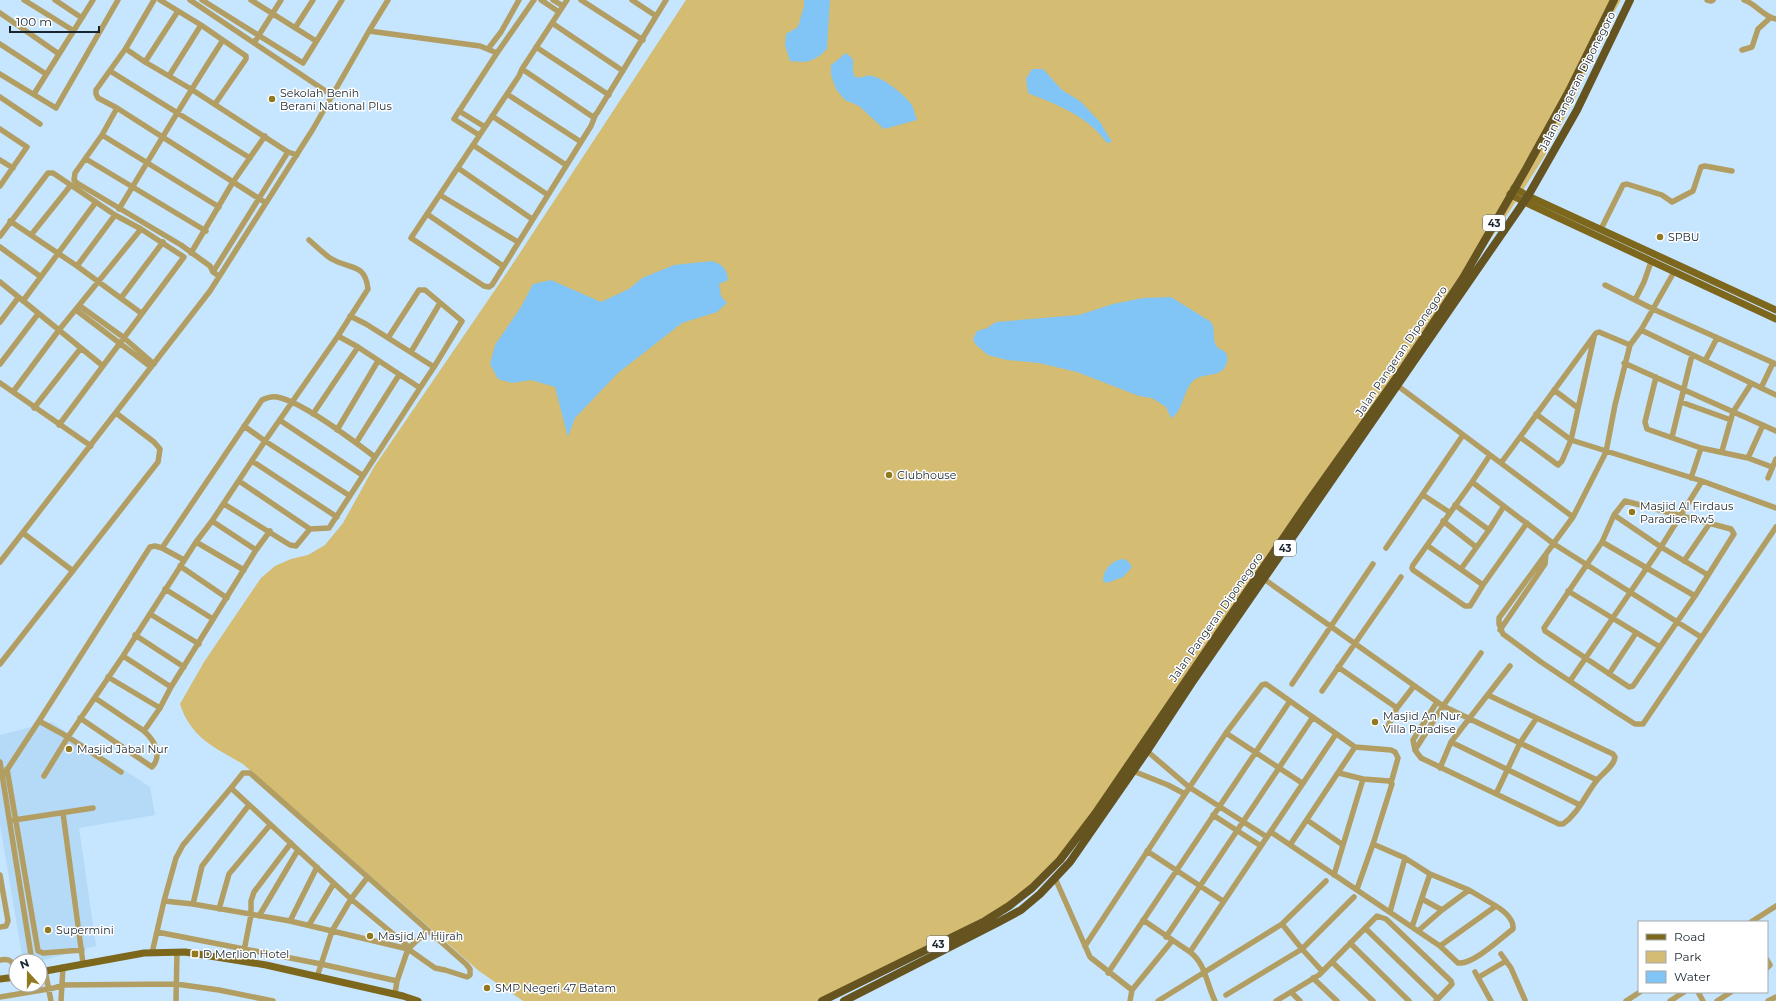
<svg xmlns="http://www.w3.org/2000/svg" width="1776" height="1001" font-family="Montserrat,sans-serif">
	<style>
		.built { fill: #b4daf8 }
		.green { fill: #d4bc72 }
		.water { fill: #81c4f6 }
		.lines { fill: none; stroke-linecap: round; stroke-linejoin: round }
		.minor { stroke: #b29e62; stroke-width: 5.5 }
		.major { stroke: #7d671d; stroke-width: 7 }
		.highway { stroke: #655420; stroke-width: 8 }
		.poi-dot { fill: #92781f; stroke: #fff; stroke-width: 1.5 }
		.labels { text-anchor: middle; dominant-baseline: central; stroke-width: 3; stroke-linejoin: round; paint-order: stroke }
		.shield { fill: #fff; stroke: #5e666d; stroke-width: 1 }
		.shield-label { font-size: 10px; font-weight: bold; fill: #19252e }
		.street-label { font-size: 11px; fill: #19252e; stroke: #fff }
		.poi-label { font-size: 11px; fill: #19252e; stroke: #fff; text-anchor: start }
	</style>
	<rect width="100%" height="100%" fill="#c6e5fe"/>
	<path class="built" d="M51,722L150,787L155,815L79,828L96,946L40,961H23L0,825V735Z"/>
	<path class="green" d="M686,0H1621L1602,33L1577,94L1544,157L1511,209L1084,834L1069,854L1033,891L827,1001H523L479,971L243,764C214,747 191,738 180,704L204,662L261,578L275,566L291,559L308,555L325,545L343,523L374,467L508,271Z"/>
	<path class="water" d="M804,0H830L827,49C814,62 808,63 790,61L785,45L786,34L798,27L804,6Z
		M846,53L853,59V71L855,77C863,79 866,74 872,76C884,78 905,95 912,105C914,109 915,116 917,120L884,129L859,106L845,100L836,89L831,75V65Z
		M1032,69H1043L1062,90L1080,101L1100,122L1112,142L1107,143C1086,115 1060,106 1028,93L1026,79Z
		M712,261C723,265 727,269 728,280L719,284L721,296L727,303L717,312L682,323L618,373L575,418L568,437L555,387L531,380L512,383L498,379L490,364L495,345L521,307L533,284L551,280L601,302L629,289L642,278L674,265Z
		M1171,297L1211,322C1216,329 1212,338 1216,345C1218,350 1223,349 1226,353C1227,354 1228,360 1227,362C1223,380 1201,371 1192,382C1183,392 1183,412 1171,418L1166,407L1152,398L1139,396L1077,372L1039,363L1007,360L988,355L976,345L973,339L977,331L987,328L996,322L1079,315L1113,304L1143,298Z
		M1123,559L1128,561L1132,567L1123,577L1107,583L1103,581C1103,570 1112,560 1123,559Z"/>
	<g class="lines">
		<path class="minor" d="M24,0L74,31
			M55,0L82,18
			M154,0L126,48L96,90V94L98,98L117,108L102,135L75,173L74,180L77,183L181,245L210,266L213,272L219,276
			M160,0L201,25L246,56V59L215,104
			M190,0L333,96
			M202,0L303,63L342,0
			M251,0L316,41
			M541,0L559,12
			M553,0L563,6
			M567,0L522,69L593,117L597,113L666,0
			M581,0L643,40
			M632,0L656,16
			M1707,0L1711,1L1713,0
			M1744,0C1756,4 1764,17 1776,19
			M178,11L145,62L191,89L288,152
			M0,13L59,54
			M552,23L623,71
			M295,28L313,0
			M369,31L480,46L497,53L534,0
			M254,43L281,0
			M0,44L46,74
			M536,47L609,95
			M488,49L501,32L519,0
			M1742,50L1752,47L1758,29L1770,18
			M129,51L145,62
			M522,69L519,76L411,238L484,286L489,287L492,285L591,126L595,116
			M110,71L250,158
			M0,74L56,108L118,0
			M169,76L201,25
			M34,94L93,0
			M507,94L581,142
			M0,97L40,124
			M117,108L266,203
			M459,111L485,127
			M492,116L566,165
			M0,129L27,147L0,186
			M102,135L219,207
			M479,135L454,119L497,53
			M473,145L548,195
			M86,159L206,231
			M0,160L13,168
			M458,168L532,219
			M440,195L518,242
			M119,209C154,152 187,95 223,40
			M427,214L503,266
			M10,221L77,266L141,313
			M1601,229L1623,185L1627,184L1662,195L1672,202L1693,191L1701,167L1705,166L1732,171
			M31,235L71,185
			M0,236L48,173H53L115,215L141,229L184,257L59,425
			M309,240C316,246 323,253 330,258C349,270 365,262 368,289L338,336
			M0,247L41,277
			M191,253L233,182L265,136
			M77,266L115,215
			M213,272L288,152L297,155
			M1674,272L1641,330L1630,345L1615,405L1606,452L1573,517L1499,618V624L1503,634L1541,662L1616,712L1635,724H1643L1776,527
			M0,282L103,366
			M1605,285L1653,309L1776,364
			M121,298L163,242
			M1635,300L1644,282L1651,262
			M23,301L96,202
			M80,306L123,337L154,364
			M76,310L151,367
			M350,316L366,324L434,367L462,321L425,290H419L388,338
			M0,322L18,298
			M1641,330L1776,395
			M411,352L440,303
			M1705,361L1717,338
			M1624,363L1776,431
			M0,364L38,314
			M1656,377L1645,422L1647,429L1701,448L1748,458L1772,467
			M0,383L91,446
			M1398,386L1573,517
			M420,388L434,367
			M1761,388L1773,363
			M1554,390L1578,408
			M13,392L59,330L141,229
			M1681,402L1731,420
			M34,408L81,348
			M313,414L358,347
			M1536,414L1571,440L1594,337
			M281,421L362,475
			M244,426L265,441L350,496
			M337,430L378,361
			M1520,437L1558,465L1562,461L1571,440L1702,481L1776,508
			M1672,437L1692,355
			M356,443L399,375
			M1722,451L1733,412L1751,384
			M1490,455L1472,482L1554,544L1701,637
			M1748,458L1763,425
			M252,461L337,517
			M1501,463L1596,333L1599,332L1630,345
			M1691,478L1701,448
			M1768,478L1776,459
			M239,481L310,529
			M1472,482L1413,565L1412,568L1413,570L1465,606H1470L1483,585L1527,523
			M1423,495L1449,512
			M1625,501L1731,529L1734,534L1695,596L1633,686L1629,687L1545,631L1544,628L1602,542L1614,515Z
			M1455,505L1489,530
			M1614,515L1661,547L1708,575
			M212,521L256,550
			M1443,521L1476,547
			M23,533L73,571
			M196,542L244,570
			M1602,542L1695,596
			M1428,546L1483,585
			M162,548L184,560
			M1386,548L1463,435
			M1684,561L1710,523
			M0,562L210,291L313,129L369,31L388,0
			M180,566L227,598
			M1461,569L1489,530L1504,506
			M1264,579L1443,706L1597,780
			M165,589L213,619
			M1568,591L1660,647
			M150,614L199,644
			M1500,630L1545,564L1546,554
			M135,635L184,667
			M123,656L171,687
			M0,664L158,462L160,449L154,442L116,413
			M1338,667L1397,708
			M1609,674L1636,633
			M108,677L160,708
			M1570,681L1661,547L1702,481
			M1292,684L1373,564
			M1322,691L1401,577
			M95,698L144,731
			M1437,702L1413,740L1415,750L1421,758L1559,824H1563C1579,813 1586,793 1598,779C1604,772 1614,766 1615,757L1613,754L1488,695
			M80,718L152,767C163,755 154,740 144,731L160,708L171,687L256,550L270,531
			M39,721L68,737L123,656L196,542L212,521L265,441L338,336L358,347L420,388L329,528L310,529L296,546L290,545L224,504
			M1388,726L1397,708L1414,686
			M1226,733L1302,783
			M1451,742L1580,805
			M1415,750L1443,706L1481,653
			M1147,751L1189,787L1267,837
			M0,762L32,961
			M1440,768L1451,742L1510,666
			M7,769L38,951L43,953L82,950
			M1133,771L1168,785L1185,794
			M1339,773L1363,779L1389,781L1392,784L1373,844L1357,889
			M3,776L39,721L150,547L155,546L162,548L262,400C266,398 272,396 277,397C303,402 352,440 375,457
			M44,776L68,737L121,772
			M1496,794L1520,743L1536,719
			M63,813L83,963
			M1213,815L1261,846
			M14,820L93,808
			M1307,820L1343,845
			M1271,832L1440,946L1458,963C1473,965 1501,938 1513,929C1514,919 1504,911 1496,906
			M1373,844L1405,858L1430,874L1469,890
			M1290,845L1355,747
			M1147,851L1223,901
			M0,875L8,921L6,926L0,927
			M1334,875L1363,779
			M1055,878L1090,957L1132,990
			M1422,899L1442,910L1469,890L1496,906L1440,946
			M164,901L193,904L290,921L408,949L435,968L445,970L467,977L470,975V969L466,964L250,773H243L231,788
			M193,904L202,866L249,805
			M219,909L229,874L270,825
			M1390,912L1405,858
			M259,916L298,850
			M1143,920L1190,952L1336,734
			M290,921L317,867
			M1751,922L1776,906
			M309,925L334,883
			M1412,927L1430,874
			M1365,928L1438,999
			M1418,931L1442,910
			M157,932L321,964L397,981
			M1166,937L1313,717
			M1350,943L1409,1001
			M1085,946L1185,794L1226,733L1262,685L1266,684L1355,747L1391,750L1395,752L1398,758L1391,783
			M1190,952C1206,964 1206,983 1215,1001
			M152,953L164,901L176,858L183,845L231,788L351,899L409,947
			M1501,954L1511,968L1525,1000
			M0,960C10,958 12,961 16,970
			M1767,960L1770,965L1767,968
			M242,961L251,915V901L254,892L291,843
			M1332,962L1373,1001
			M45,970L51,1001
			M1322,971L1302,949L1354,897
			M1475,972L1491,1001
			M1108,973L1290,701
			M317,977L332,931L351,899L367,878
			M1479,977L1506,961
			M1313,978L1337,1001
			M1291,992L1300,1001
			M1698,992L1703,1001
			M395,994L397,981L408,949L427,931
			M1226,995L1302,949L1282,924L1326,881
			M0,997L54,988L62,985L176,984L219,990L273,1001
			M61,1001L63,967
			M176,1001L177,952
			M1130,1001L1132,990L1172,941
			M1158,1001L1282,924
			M1276,1001L1319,975L1377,916L1386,919L1451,981L1452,984L1436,1001
			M1626,1001L1640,992
			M1670,1001L1684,992
			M1717,1001L1731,992
			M1768,1001L1776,997"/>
		<path class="major" d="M1514,188L1528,196L1776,310
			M1510,194L1524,202L1776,319
			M40,972L144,953L185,952L266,965L403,996L418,1001
			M0,979L16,977"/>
		<path class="highway" d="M822,1001L985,921L1009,906L1032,888L1060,860L1095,814L1308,502L1404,367L1463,278L1526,169L1569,91L1614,0
			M844,1001L997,923L1021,910L1040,894L1070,862L1147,751L1191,684L1528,196L1577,110L1630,0"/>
	</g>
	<g class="poi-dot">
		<circle cx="272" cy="99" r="4"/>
		<circle cx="1660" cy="237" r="4"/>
		<circle cx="889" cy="475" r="4"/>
		<circle cx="1632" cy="512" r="4"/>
		<circle cx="1375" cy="722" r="4"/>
		<circle cx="69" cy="749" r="4"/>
		<circle cx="48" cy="930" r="4"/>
		<circle cx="370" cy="936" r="4"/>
		<rect x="191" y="950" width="8" height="8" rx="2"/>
		<circle cx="487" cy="988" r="4"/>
	</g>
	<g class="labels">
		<g class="shield">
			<rect x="1483" y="215" width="22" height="16" rx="3"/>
			<rect x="1274" y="540" width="22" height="16" rx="3"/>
			<rect x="927" y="936" width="22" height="16" rx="3"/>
		</g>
		<g class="shield-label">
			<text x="1494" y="223">43</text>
			<text x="1285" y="548">43</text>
			<text x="938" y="944">43</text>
		</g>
		<g class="street-label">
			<text transform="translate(1577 81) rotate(-63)">Jalan Pangeran Diponegoro</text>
			<text transform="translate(1401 351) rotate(-56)">Jalan Pangeran Diponegoro</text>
			<text transform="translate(1216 617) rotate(-55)">Jalan Pangeran Diponegoro</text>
		</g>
		<g class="poi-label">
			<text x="280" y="93">Sekolah Benih<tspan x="280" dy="13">Berani National Plus</tspan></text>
			<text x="1668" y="237">SPBU</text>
			<text x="897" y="475">Clubhouse</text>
			<text x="1640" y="506">Masjid Al Firdaus<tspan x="1640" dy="13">Paradise Rw5</tspan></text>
			<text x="1383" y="716">Masjid An Nur<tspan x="1383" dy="13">Villa Paradise</tspan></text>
			<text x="77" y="749">Masjid Jabal Nur</text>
			<text x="56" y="930">Supermini</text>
			<text x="378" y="936">Masjid Al Hijrah</text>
			<text x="203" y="954">D Merlion Hotel</text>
			<text x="495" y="988">SMP Negeri 47 Batam</text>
		</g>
	</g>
	<rect x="1638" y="921" width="130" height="72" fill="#ffffff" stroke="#a3a8ab"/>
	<rect x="1646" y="934" width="20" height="6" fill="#7d671d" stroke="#a3a8ab"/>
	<text x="1674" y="941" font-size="12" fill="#19252e">Road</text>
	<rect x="1646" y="951" width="20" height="12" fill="#d4bc72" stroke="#a3a8ab"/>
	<text x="1674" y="961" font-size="12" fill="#19252e">Park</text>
	<rect x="1646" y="971" width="20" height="12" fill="#81c4f6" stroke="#a3a8ab"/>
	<text x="1674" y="981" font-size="12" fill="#19252e">Water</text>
	<g transform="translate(28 973) rotate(339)"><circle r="19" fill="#ffffff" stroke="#a3a8ab"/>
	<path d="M0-3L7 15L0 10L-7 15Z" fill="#92781f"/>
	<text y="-6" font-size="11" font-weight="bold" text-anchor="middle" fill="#19252e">N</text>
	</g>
	<path d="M10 26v6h89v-6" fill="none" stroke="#19252e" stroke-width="2"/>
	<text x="16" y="26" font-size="12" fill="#19252e" stroke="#ffffff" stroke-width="3" paint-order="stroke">100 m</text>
</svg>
